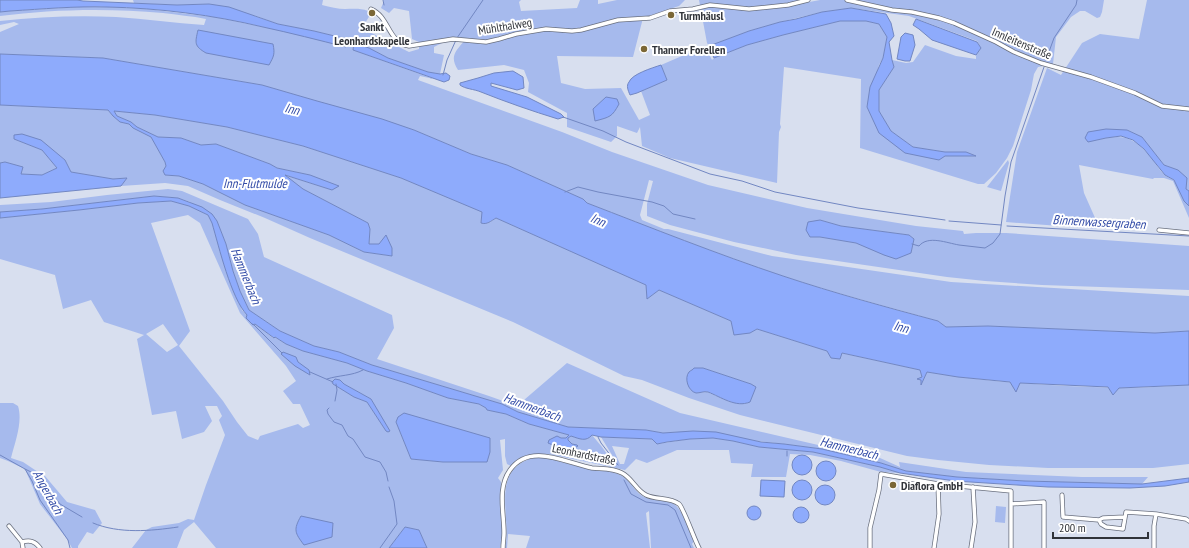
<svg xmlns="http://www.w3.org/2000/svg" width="1189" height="548" font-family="'PT Sans Narrow',sans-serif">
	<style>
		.green { fill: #a6baed; fill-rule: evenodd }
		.water { fill: #8eabfc; stroke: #7287c2 }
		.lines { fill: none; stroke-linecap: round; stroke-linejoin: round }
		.stream { stroke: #7287c2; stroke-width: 1 }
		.street-casing { stroke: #6a707f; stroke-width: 5 }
		.street { stroke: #fff; stroke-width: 3.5 }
		.poi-dot { fill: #7b6736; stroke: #fff; stroke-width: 1.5 }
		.labels { text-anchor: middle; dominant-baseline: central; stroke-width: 4; stroke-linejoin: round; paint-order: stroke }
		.poi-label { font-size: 12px; font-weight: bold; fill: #303339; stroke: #fff; text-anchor: start }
		.street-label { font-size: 12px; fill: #303339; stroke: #fff }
		.water-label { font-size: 13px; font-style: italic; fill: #324ba7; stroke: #fff }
	</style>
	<rect width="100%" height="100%" fill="#d8dfef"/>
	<path class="green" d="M133,0H323L322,5C330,7 338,9 345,9C354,9 360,8 368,11L370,15L364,25L366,31L376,35L382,43L399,47L409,52L419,49V42L412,39L409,11L394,8L389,13L381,8L384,1L383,0H521L519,2L521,11L577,8L580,0H598V4L617,0H685L679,6L643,18L633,57L557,56L561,83L585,89L621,88L639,120L650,115L641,91L667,80L661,65L705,46L712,60L714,58L747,45L783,35L840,21H866L879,24L887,37L883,58L879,65L867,107L905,153L945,156H975L966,152H945L913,147L891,131L879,111V90L894,67L892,60L906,63L913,62L925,45L956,56L976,59V55L981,48L977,41L909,16L851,8L822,12L780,22L749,31L709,46L707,43L699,0H802V1L804,3L820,0H1104L1102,12L1100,17L1097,18L1085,11H1080L1071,17L1056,37L1053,64L1038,67L1034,74L1031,90L1013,146L1007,158L996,173L984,184H978L860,148L861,79L784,67L780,124L781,127L779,132L777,183L670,158L642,146L640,127L637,133L617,126V136L611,142L567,127V113L528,92L529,83L524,70L504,65L458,70C449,56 456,51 465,40H448L434,47V53L444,55L440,74L428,72L388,58L369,48L354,43L353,50L434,79L420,76L418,80L562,132L612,152L708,185L807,208L916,226L963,231L964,234L976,233H1006L1189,246V290L1042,285L985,281L947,277L796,255L734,242L670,225L647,216V204L653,181L649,180L640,215L642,220L664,229H668L772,256L951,282L1189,296V331L1155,333L988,326L946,327L938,321C886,306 834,293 783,276C717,254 652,228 587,203L583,199L507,165L471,154L414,130L262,85L103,58L0,54V32L19,24L14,22L0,25V21C38,17 77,15 116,17C145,19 175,23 204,25L206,19C192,16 177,15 163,13C110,8 52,9 0,16V12L10,11L79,7H108L147,9L214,17L263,27L347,39L314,31L278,24L256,16L209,4L177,5L134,3ZM820,220L841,226L909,235L914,239L911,253L870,248L856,243L820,237H810Z
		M1147,0H1189V191L1186,189L1178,170L1164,165L1142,137L1127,130L1094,141C1123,133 1134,136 1153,160C1157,165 1160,171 1165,175C1168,178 1172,178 1175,182C1180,190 1181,199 1189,206V218L1173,181L1164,178H1154L1153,179L1079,165L1084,193L1100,229L1006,222L1017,152L1047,68L1061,75L1082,43L1100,34L1139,39Z
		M0,105L108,110L113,116L120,122L129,124L133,128L152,137L165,162L166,166L165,175L179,176L203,184L245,205L329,235L364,252L391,256L392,248L379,244H369L370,229L368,223L303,189L284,175L332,190L310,175L277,168L270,164L216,144L201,145L181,138L158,137L137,127L131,122L117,116L114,111L155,115L227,127L303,146L401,178L483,212L481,223C487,225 491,222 496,218L647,285V299L659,290L731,321L750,333L757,329L827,351L841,353L920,370L922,377L918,380H921L922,383L927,372C990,383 1055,386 1119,388C1142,388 1166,386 1189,385V464L1153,468H1048L989,465L938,460L907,456L740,415L689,398L642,380L624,376L513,322L310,238L265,218L220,200L188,186L165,183L121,186L127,178L113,179L71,172L65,160L41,141L14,139L42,150L57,168L42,175L21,174L22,167L5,162L0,163ZM703,368L751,384L756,388L746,404L731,402L707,392L696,393L691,390L687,383V379Z
		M1008,160L1009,163L1001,191L987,187Z
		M168,189L182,191L248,219L258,234L264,257L392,315L394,328L377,359L489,396L517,406L567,363L680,413L870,457L880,458L900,467L899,462L966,472L1082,477H1148L1142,484L1025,481L957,477L906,471L881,463L822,449L784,444L678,432L663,433L646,430L568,427L518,412L502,404L372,365L339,352L314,346L280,331L249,310L240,291L233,271L226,244L217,221L190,202L178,198L154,196L42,209L0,212V205L51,202L107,195Z
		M171,201L189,206L208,215L213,223L242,310L255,324L273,338L274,337L286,344L303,351L347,363L367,371L406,383L448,398L479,404L486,408L487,410L506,414L529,424L569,435L566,438L549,440L577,445L571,444L568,440V438L571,436L592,435L602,447L612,461L615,460L601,437L652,439L657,444L690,439L713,438L733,441L759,447L813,452L880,467L900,473L881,472L841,461L810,455L790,454L786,477H751L753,464L731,463L729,450H677L647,463L636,459L625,470L549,454H532L518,459L511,466L507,464L505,456V439L500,440L503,470L498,478L501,482V507L503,533L500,548H427L419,530L405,527L389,548H216L194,522L184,530L177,548H132L146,530L152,527L179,523L188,519L194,520L206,485L225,435L219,420L222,416L217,406H205L212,421L204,432L182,439L176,411L152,415L137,339L144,335L104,322L91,300L63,309L55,275L0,259V218L79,210L138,203ZM188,215L200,223L240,313L286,366L296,381L283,391L293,404H300L310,425L303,428L298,424L260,436L258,440L248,436L237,422L223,401L179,346L190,331L151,223ZM163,324L178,345L167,352L146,334ZM340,380L344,384L371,399L386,431L367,402L354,397L333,384L332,382ZM396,422L489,438L487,461L443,462L411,459ZM612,446L629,448L624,464H620Z
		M0,403H13L18,406C23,422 15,442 11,458L23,462L35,470L45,476L67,502L95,510L102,523L93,534L87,532L78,546V548H72L67,539L40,504L25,469L8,461L0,458Z
		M539,457C554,459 567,464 581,467C595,470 613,469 625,478C632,484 636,493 644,497C653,501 668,500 674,504C683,510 689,531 694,541L692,544L694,548H651L649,511L646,513L650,548H526L530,536L508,534L507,548H505C512,520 491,475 527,460C531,458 536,458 539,457Z
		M996,506L1006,507L1005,523L995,522Z"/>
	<path class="water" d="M0,0H77L83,1L177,5L209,4L229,7L278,24L314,31L347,39L348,44L346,47C318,40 291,33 263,27C213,15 159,8 107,7C75,6 43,9 10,11L0,12Z
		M851,8L886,14L891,23L894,36L889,42L892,60L894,67L879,90V111L891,131L913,147L945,152H966L976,156H945L939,160L905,153L879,133L867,107L870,87L883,58L887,37L879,24L866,21H840L783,35L747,45L714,58L709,46L749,31L780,22L796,19L822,12Z
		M916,19L977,42L981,48L976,55L932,40L919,29L913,25Z
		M198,30L273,44C275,54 274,56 269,65L206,53C194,46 195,43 198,30Z
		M905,33L913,35L915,45L910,61H905L897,59L901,37Z
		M354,43L369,48L388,58L428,72L440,74L446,73L450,76L449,80L444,82L353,50Z
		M0,54L103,58L262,85L317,101L382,119L414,130L471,154L507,165L583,199L587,203C652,228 717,254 783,276C834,293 886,307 938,321L946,327L988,326L1155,333L1189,331V385L1119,388L1113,395L1108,387L1020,383L1016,392L1010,382L958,377L927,372L921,385V380L917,379L922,377L920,370L842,353L840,359L831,358L827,351L757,329L750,333L734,335L731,321L659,290L647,299L646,285L496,218C491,221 487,225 481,223L482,212L401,178L303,146L227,127L155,115L114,111L117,116L131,122L137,127L158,137L181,138L201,145L216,144L270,164L277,168L310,175L339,186L332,190L285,175L303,189L368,223L370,229L369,244H379L386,235L392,248V256L364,252L329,235L245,205L203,184L179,176L165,175L163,171L166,166L165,162L151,137L133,128L129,124L120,122L113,116L108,110L0,105Z
		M661,65L667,80L637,93L630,95C628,90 626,86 629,82C632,74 652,68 661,65Z
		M513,71L523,77L524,88L517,90L491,83V86L527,97L561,114L564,117L558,119C532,111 506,102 481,92C474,89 465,89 460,85V83L478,78L494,73Z
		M606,97L617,99L619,104C612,117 610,117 595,121L593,109Z
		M1106,129L1127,130L1142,137L1164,165L1178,170L1187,178L1186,189L1189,191V206L1184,201L1174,180L1165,175L1144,149L1133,140L1121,136L1106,138L1088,142L1085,138L1088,132Z
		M22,134L41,140L65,160L71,172L113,179L127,178L121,186L0,198V163L5,162L23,167L21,174L42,175L57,168L42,150L14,139V135Z
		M154,196L178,198L202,207L212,214L217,221L226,244L233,271L240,291L249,310L280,331L314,346L339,352L372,365L502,404L518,412L568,427L646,430L663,433L693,431L716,432L761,442L784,444L822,449L881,463L906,471L957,477L1025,481L1142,484L1189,478V482L1165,486L1130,488L1048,487L955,481L900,473L880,467L813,452L759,447L733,441L713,438L690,439L667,442L657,444L652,439L601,437L592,435C586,442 580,439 571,436L568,438V440L572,444L577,445L578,446C567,453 558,447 548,443L549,440L557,436L561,438H566L569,435L529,424L506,414L487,410L486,408L479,404L448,398L406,383L367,371L347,363L303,351L286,344L275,337L274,338L255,324L253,325L246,318L247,315C231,298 219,247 212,223L208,215L189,206L171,201L138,203L79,210L0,218V212L42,209Z
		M820,220L841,226L909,235L914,239L911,253L896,259L884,255L856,243L820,237H810L806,230L808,222Z
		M283,352L296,357L298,362L309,370L310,375L295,366L281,354Z
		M694,368H703L751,384L756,387L750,402C736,408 721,397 708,392C704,391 700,393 696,393C688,391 684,378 689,372C691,370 693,370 694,368Z
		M335,379L340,380L344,384L371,399L390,431L388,432L386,431L367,402L354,397L333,384L332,382Z
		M404,413L490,438V452L487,462H443L411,459L396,422L398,417Z
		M792 465a10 10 0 1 1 20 0a10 10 0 1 1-20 0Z
		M816 471a10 10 0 1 1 20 0a10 10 0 1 1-20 0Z
		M761,480L785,481L784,497L760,496Z
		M792 490a10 10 0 1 1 20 0a10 10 0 1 1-20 0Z
		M815 495a10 10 0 1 1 20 0a10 10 0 1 1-20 0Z
		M747 513a7 7 0 1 1 14 0a7 7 0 1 1-14 0Z
		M793 515a8 8 0 1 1 16 0a8 8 0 1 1-16 0Z
		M301,516L333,523L332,537L304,545C295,533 293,530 301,516Z
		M405,527L419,530L427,548H389Z"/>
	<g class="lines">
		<path class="stream" d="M383,0L384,5
			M457,38L483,0
			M1046,60L1054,38L1076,5L1077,0
			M443,75L447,60L456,40
			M563,117L603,131L626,142L710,174L742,181L775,192L858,208L945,220
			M565,192L578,187L598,192L652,202L664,206L673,214L695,219
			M949,221L1001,225
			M1007,226L1189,236
			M912,244L919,246C928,235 947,243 959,245C968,246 976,247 985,248L993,243L1000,234L1005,196L1011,162L1044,67
			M253,324L282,353
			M310,372L333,382
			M327,379C339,375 352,376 363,370
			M335,401L337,390L336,384
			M329,408L327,410L328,414L334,422L342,425L348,436L353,439L365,457L380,462L386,472L388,481
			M598,437L601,443L618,465
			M787,451V456
			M0,455L25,469L32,481L40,500L68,540L70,548
			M25,469L33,473L36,477L43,482L60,504L82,517
			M624,480L631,494L646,502L668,505L675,510L691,548
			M93,523C119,534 151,531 178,527
			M380,548L397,524L394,501L389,487"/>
		<g class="street-casing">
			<path id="street" d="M847,0L892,10L912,12L939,18L954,23L996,42L1014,52L1041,63L1091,77L1135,93L1162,106L1189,109
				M371,9C390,17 387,42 409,46L453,39L486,42L499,39L516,34L546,29L572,31L581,30L618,20L650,18L670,11L693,9L710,5L749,9L788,5L808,0
				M1159,230L1189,233
				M1062,495L1063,517L1099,520
				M1011,504L1044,502V548
				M1125,517L1103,518L1099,520L1101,524L1106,527L1123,529L1126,512L1156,514L1186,519L1189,521
				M9,526L22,542L23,548
				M22,542C30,540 35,541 40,548
				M503,548C503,543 504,538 504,533C504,512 497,488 510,470C530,442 566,463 592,468C602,469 613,468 622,473C632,478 636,490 646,495C656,500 670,497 679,504C683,507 695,541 699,548
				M870,548V528L879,490L881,474L938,484L1011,491V548
				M934,548L939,514L938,484
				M971,548L975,522L973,487
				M1154,548V526L1156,514"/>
		</g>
		<use href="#street" class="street"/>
	</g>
	<g class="poi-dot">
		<circle cx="372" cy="13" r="4"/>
		<circle cx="671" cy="15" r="4"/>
		<circle cx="644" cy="49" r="4"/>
		<circle cx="893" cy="485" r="4"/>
	</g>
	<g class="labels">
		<g class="poi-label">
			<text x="679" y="15">Turmhäusl</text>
			<text x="372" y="26" text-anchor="middle">Sankt<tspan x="372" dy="14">Leonhardskapelle</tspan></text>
			<text x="652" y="49">Thanner Forellen</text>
			<text x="901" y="485">Diaflora GmbH</text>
		</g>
		<g class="street-label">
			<text transform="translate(505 26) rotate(-9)">Mühlthalweg</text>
			<text transform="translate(1022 43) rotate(23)">Innleitenstraße</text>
			<text transform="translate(584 454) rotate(12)">Leonhardstraße</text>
		</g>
		<g class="water-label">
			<text transform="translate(292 109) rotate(13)">Inn</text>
			<text x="255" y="183">Inn-Flutmulde</text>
			<text transform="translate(598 220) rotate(23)">Inn</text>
			<text transform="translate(1099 222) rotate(3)">Binnenwassergraben</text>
			<text transform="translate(246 276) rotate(68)">Hammerbach</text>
			<text transform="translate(901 327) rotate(14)">Inn</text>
			<text transform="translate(532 407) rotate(20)">Hammerbach</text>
			<text transform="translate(849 448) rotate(14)">Hammerbach</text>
			<text transform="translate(48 492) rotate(61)">Angerbach</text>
		</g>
	</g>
	<path d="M1053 532v6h95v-6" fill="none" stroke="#303339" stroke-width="2"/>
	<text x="1059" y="532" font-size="12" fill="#303339" stroke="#ffffff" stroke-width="3" paint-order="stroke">200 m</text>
</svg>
